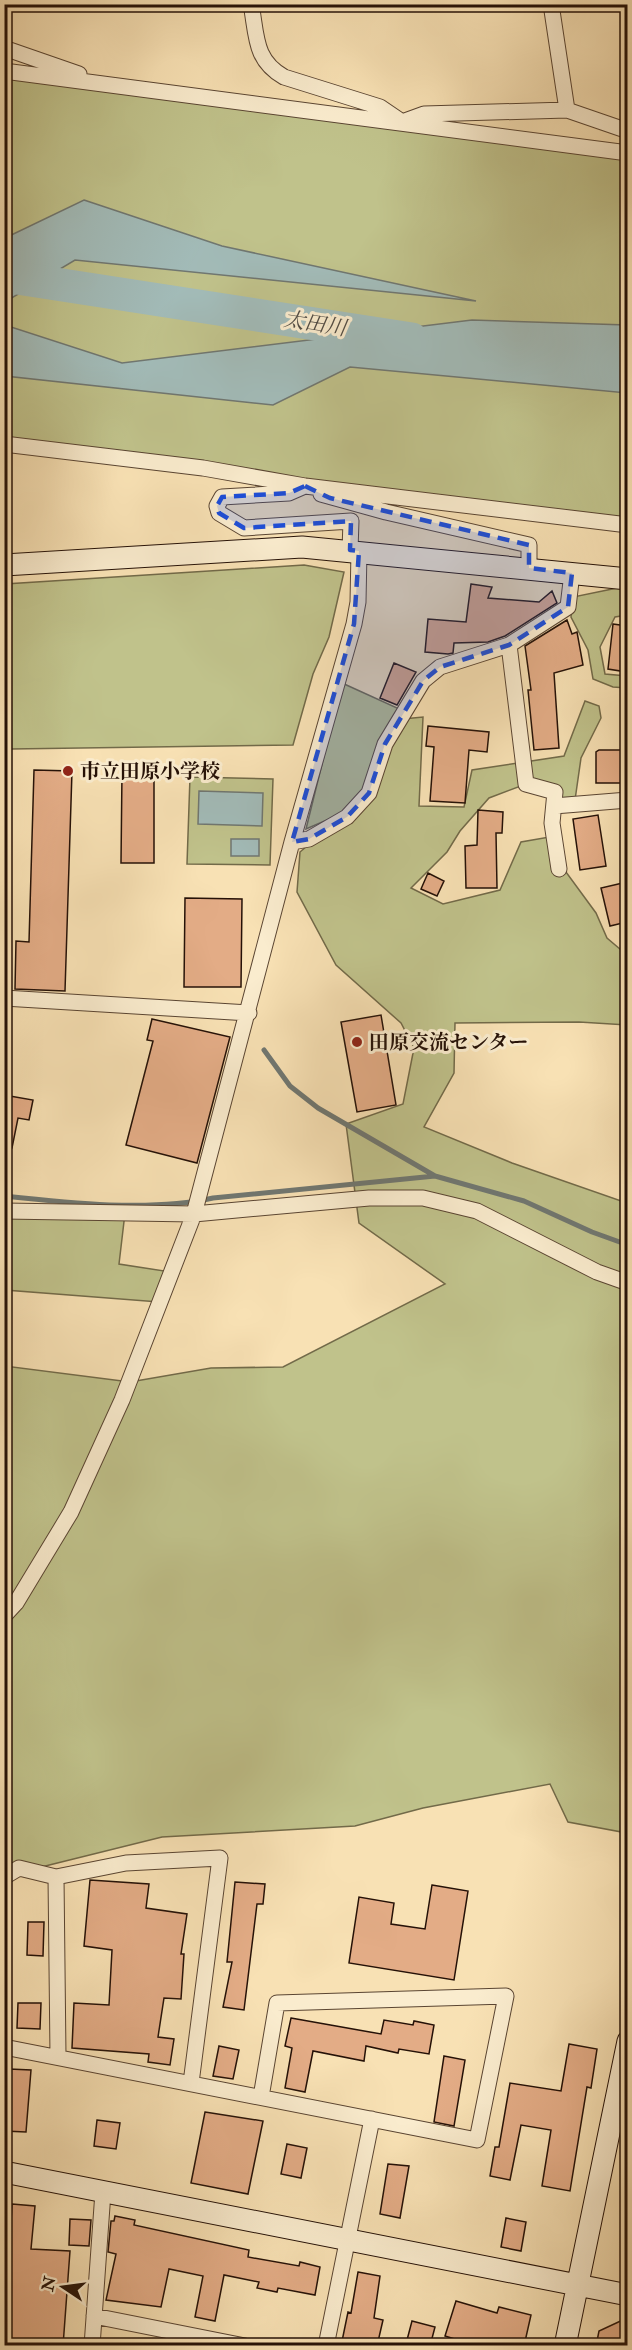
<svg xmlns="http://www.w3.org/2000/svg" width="632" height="2350" font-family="'IM FELL Double Pica','Noto Serif JP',serif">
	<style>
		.green { fill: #c0c28b; stroke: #726a49; stroke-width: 1.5 }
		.water { fill: #a2bbb8; stroke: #707771; stroke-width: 1.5 }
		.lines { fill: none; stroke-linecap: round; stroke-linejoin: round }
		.stream { stroke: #707771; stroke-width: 5 }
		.river { stroke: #a2bbb8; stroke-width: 33 }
		.building { fill: #e3ac86; stroke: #251107; stroke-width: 1.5 }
		.street-casing { stroke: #5a4532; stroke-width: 17 }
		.secondary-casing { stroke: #251107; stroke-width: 23 }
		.street { stroke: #faecce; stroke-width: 15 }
		.secondary { stroke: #faecce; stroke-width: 21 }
		.marked { fill: #1d4ed8; fill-opacity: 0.2; stroke: #1d4ed8; stroke-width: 4.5; stroke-dasharray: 12 8; stroke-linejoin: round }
		.poi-dot { fill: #8f2418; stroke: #faecce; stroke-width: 2 }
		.labels { text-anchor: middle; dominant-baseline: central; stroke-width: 6; stroke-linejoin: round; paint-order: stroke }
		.poi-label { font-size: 20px; font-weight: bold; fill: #251107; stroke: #faecce; text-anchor: start }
		.water-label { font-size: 21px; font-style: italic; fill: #514c45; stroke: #faecce }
	</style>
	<rect width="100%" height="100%" fill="#f8e1b4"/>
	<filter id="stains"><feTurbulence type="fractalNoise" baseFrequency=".00333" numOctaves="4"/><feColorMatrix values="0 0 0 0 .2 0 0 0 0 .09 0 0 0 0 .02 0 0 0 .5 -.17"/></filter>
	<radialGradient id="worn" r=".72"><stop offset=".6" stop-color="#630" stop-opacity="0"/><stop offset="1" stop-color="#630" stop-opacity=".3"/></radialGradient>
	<path class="green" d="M4,71L627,156V524L5,445Z
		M304,565L344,572L329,637L313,674L293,745L11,749L4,731L5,584Z
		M627,586V615L615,617L600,647L605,674L627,676V688L613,687L593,679L588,650L571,617L573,597Z
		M342,683L406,712L402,719L423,717L419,806L464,807L472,770L564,756L585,701L599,706L601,718L581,758L575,800L554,806V792L526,784L489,798L460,831L447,852L411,888L443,904L500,890L521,842L555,836L563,868L596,913L607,938L627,955V1025L579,1022L455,1023L454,1073L424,1127L512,1163L627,1203V1833L568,1822L550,1784L423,1808L355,1826L162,1837L5,1876V1366L130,1382L211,1368L283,1367L445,1284L359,1223L346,1124L403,1104L414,1048L401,1023L336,965L297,892L300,852L348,811L306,829Z
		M190,777L273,779L270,865L187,864Z
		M5,1208L125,1213L119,1264L171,1272L159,1302L5,1290Z"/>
	<path class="water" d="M84,200L222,246L476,301L75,260L5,302V238Z
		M472,320L627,325V393L350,367L273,405L5,376V325L122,363Z
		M199,791L263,793L262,826L198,824Z
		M231,839H259V856H231Z"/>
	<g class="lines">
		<path class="stream" d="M264,1050L290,1086L318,1108L435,1176L524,1201L592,1232L628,1245
			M4,1196C68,1203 151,1212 213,1198L435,1176"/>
		<path class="river" d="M4,276L412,339"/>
	</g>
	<path class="building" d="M471,584L492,587L488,598L539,602L552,591L557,603L505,636L488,642L454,643L453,653L448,654L425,652L428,619L466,622Z
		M567,620L572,634L577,632L583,665L554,673L559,748L534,750L528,690H531L525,646Z
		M613,624L627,626V672L608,669Z
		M394,663L416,672L397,705L380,698Z
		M428,726L489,732L487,752L469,750L465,803L430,801L434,747L426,746Z
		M599,750H627V783H596V752Z
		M34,770L72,771L65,991L15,989L16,941L29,942Z
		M122,772H154V863H121Z
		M478,810L503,812L502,833H496L497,888H466L465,846L477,845Z
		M598,815L606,866L580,870L573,819Z
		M428,873L444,881L437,896L421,889Z
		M627,882V922L610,926L601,888Z
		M185,898L242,899L241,987H184Z
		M381,1015L396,1105L357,1112L341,1022Z
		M152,1019L230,1037L197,1163L126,1145L153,1041L147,1040Z
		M4,1095L33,1100L29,1120L18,1118L12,1148L4,1147Z
		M90,1880L149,1884L146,1908L187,1914L181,1954H184L181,1999L164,1998L158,2037L174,2039L170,2065L148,2062L149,2054L72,2048L74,2003L109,2005L112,1950L84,1946Z
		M235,1882L265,1884L263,1904H257L244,2010L223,2007L232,1962H227Z
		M432,1885L468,1891L454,1980L349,1963L359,1897L394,1903L391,1924L425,1929Z
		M28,1922H44L43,1956L27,1955Z
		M18,2003H41L40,2029L17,2028Z
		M291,2018L381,2034L384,2020L413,2025L414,2021L434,2025L429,2054L399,2049L398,2053L366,2046L364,2061L313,2051L305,2092L285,2088L292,2048L285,2046Z
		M569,2044L597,2049L591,2088L587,2087L570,2191L542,2186L551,2130L521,2125L510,2180L490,2176L495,2147H499L510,2083L561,2091Z
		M219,2046L239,2050L233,2079L213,2076Z
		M444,2056L465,2060L454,2126L434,2122Z
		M9,2069L31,2070L26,2132L4,2131Z
		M205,2112L263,2121L248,2194L191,2183Z
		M97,2120L120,2123L116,2149L94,2146Z
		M287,2144L307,2148L301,2178L281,2174Z
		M388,2164L409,2166L400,2218L380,2214Z
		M12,2204L35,2206L31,2249L70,2251L63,2346H4Z
		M115,2216L135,2220L134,2225L249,2250L248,2257L299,2266L300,2262L320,2267L315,2295L278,2288L277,2292L257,2288L259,2282L224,2275L215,2321L195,2317L203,2276L169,2269L161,2307L106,2300L116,2254L108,2252L111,2221H114Z
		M506,2218L526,2222L521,2251L501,2247Z
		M70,2219L91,2220L89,2246L69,2245Z
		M358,2272L380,2276L374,2318L383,2320L377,2346H341L348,2312L351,2313Z
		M456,2301L497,2313L499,2307L531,2315L524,2346H477L445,2336Z
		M627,2318V2332L612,2346H596L599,2331Z
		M412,2321L435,2327L430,2346L407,2340Z"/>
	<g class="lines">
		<g class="street-casing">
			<path id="street" d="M251,4C257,36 254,60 284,77L380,107L402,122L424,114L567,110L628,131
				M551,4L567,110
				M4,48L79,74
				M4,71L628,153
				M4,444L203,468L305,486L628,525
				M305,486L289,493L222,497L217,506L219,513L244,528L351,521L350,550
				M321,494L386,512L529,545V568
				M509,645L526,784L555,792L552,823L559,869
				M554,806L628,800
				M292,842L309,839L347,817L369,793L385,744L423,681L440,667L509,645L568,607L572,573
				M4,998L249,1013
				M4,1211L194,1214L369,1198H423L477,1211L597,1272L628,1283
				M4,1616L16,1603L71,1512L122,1400L194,1214L292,842L354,624L358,602L359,551
				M4,1877L19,1868L56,1877L126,1863L220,1858L191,2083
				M56,1877L58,2056
				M4,2047L477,2140L506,1996L277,2003L261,2097
				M94,2316L245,2346
				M92,2346L103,2192
				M326,2346L372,2119"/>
		</g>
		<g class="secondary-casing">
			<path id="secondary" d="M4,565L302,547L628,579
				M4,2172L628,2295
				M565,2346L628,2041"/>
		</g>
		<use href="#street" class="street"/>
		<use href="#secondary" class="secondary"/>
	</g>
	<path class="marked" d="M305,486L330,498L529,545V568L572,573L568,607L509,645L440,667L423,681L385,744L369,793L347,817L309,839L292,842L354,624L359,551L350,550L351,521L244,528L219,513L217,506L222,497L289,493Z"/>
	<g class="poi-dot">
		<circle cx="68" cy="771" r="6"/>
		<circle cx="357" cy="1042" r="6"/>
	</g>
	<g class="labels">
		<g class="poi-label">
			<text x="80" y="771">市立田原小学校</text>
			<text x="369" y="1042">田原交流センター</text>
		</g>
		<g class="water-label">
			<text transform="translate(315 324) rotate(9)">太田川</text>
		</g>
	</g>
	<rect width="632" height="2350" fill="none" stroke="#f8e1b4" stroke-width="24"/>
	<rect x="6" y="6" width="620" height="2338" fill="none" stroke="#251107" stroke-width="3"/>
	<rect x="12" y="12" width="608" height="2326" fill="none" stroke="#251107" stroke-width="1.5"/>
	<g transform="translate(63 2287) rotate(283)" stroke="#faecce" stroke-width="4.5" paint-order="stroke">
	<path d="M0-4.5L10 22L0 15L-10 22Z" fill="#251107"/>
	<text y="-9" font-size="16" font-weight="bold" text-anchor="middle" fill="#251107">N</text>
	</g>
	<rect width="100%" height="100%" filter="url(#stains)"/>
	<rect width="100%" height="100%" fill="url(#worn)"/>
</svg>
